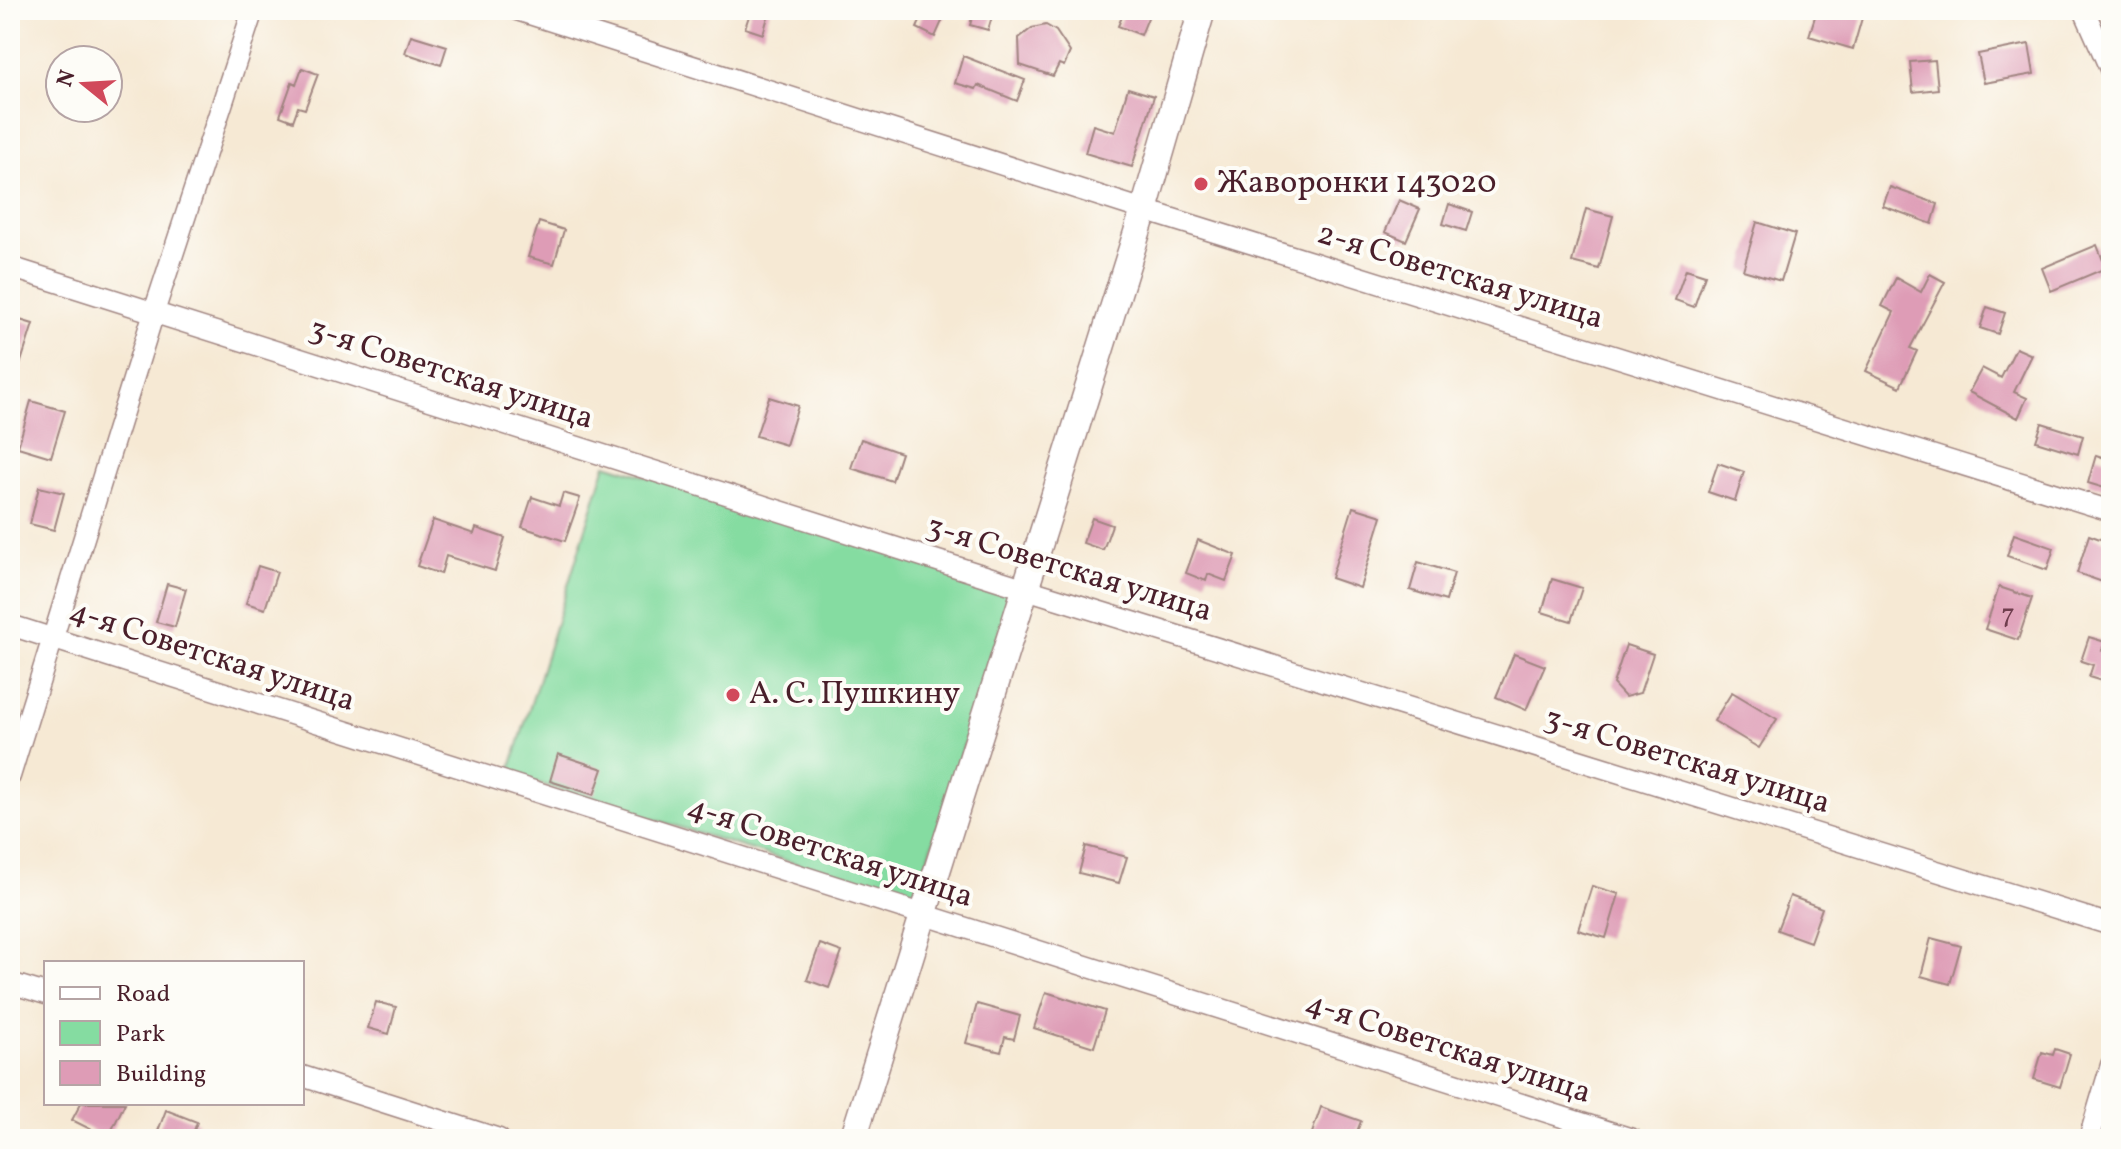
<svg xmlns="http://www.w3.org/2000/svg" width="2121" height="1149" font-family="Vollkorn,serif">
	<style>
		.green { fill: #85dca1; stroke: #687e66; stroke-width: 2 }
		.building { fill: #de9cb6 }
		.lines { fill: none; stroke-linecap: round; stroke-linejoin: round }
		.minor-casing { stroke: #a08480; stroke-width: 23 }
		.tertiary-casing { stroke: #a08480; stroke-width: 29 }
		.minor { stroke: #fff; stroke-width: 20 }
		.tertiary { stroke: #fff; stroke-width: 26 }
		.poi-dot { fill: #d1495b; stroke: #fdfcf7; stroke-width: 3 }
		.labels { text-anchor: middle; dominant-baseline: central; stroke-width: 8; stroke-linejoin: round; paint-order: stroke }
		.number-label { font-size: 28px; fill: #6f3e4e }
		.poi-label { font-size: 32px; fill: #4a1f2b; stroke: #fdfcf7; text-anchor: start }
		.street-label { font-size: 32px; fill: #4a1f2b; stroke: #fdfcf7 }
	</style>
	<rect width="100%" height="100%" fill="#fdfcf7"/>
	<filter id="ink" filterUnits="userSpaceOnUse"><feTurbulence type="fractalNoise" baseFrequency=".0125" numOctaves="2"/><feDisplacementMap in="SourceGraphic" scale="16" xChannelSelector="R" yChannelSelector="G"/><feConvolveMatrix kernelMatrix="1 2 1 2 8 2 1 2 1" color-interpolation-filters="sRGB"/></filter>
	<filter id="wash" filterUnits="userSpaceOnUse"><feTurbulence type="fractalNoise" baseFrequency=".006" numOctaves="4" result="noise"/><feDisplacementMap in="SourceGraphic" scale="32" xChannelSelector="R" yChannelSelector="G"/><feGaussianBlur stdDeviation="1.8" result="paint"/><feColorMatrix in="noise" values="0 0 0 0 0 0 0 0 0 0 0 0 0 0 0 0 0 1.4 0 .05"/><feComposite in="paint" operator="in"/></filter>
	<g filter="url(#wash)">
		<rect width="100%" height="100%" fill="#f6e9d4"/>
		<path class="green" d="M606,464L1012,591L915,901L509,774Z"/>
		<g id="blocks">
			<path class="building" d="M751,10H770L763,34L745,28Z
				M925,10H947L935,37L917,28Z
				M974,10H994L988,30L970,25Z
				M1125,10H1151L1141,35L1118,26Z
				M1817,10H1834L1862,18L1853,49L1809,36Z
				M1046,25L1056,31L1070,52L1064,66L1059,64L1053,76L1020,65L1019,38L1032,28Z
				M411,35L447,46L441,65L405,53Z
				M2029,44L2034,74L1984,83L1978,54Z
				M963,56L1025,80L1017,101L978,85L976,89L955,83Z
				M1935,60L1938,89L1913,92L1910,62Z
				M302,68L318,74L305,109L298,107L293,121L280,116L292,82L296,84Z
				M1128,88L1154,96L1132,167L1085,153L1093,125L1115,132Z
				M1890,187L1938,204L1932,224L1883,206Z
				M1399,200L1420,209L1406,241L1385,232Z
				M1449,204L1472,212L1466,231L1443,224Z
				M1586,209L1613,216L1599,269L1572,262Z
				M539,222L564,230L554,264L528,257Z
				M1757,222L1795,234L1781,281L1743,270Z
				M2097,245L2106,268L2051,291L2042,268Z
				M1686,269L1705,275L1694,307L1675,300Z
				M1930,274L1945,282L1910,348L1917,351L1900,387L1866,371L1894,312L1882,306L1896,278L1921,292Z
				M1987,307L2005,313L1998,334L1980,328Z
				M10,317L33,324L13,387H10Z
				M2016,348L2032,355L2014,392L2027,398L2018,418L1969,392L1982,368L2001,378Z
				M769,397L798,406L786,445L756,436Z
				M31,401L65,411L51,457L18,447Z
				M2042,423L2083,436L2078,454L2036,441Z
				M861,439L901,453L892,481L851,468Z
				M2096,455L2111,460V490L2088,483Z
				M1718,463L1744,472L1735,501L1708,492Z
				M39,487L64,493L54,530L30,524Z
				M563,493L580,498L565,541L522,527L532,497L559,506Z
				M1353,507L1382,516L1360,588L1331,578Z
				M1092,518L1112,525L1103,550L1083,543Z
				M433,520L474,534L476,528L505,538L495,571L446,556L441,574L417,566Z
				M2014,534L2054,548L2047,570L2007,556Z
				M2089,535L2111,543V585L2077,573Z
				M1198,540L1236,555L1226,581L1208,574L1206,581L1186,573Z
				M1418,562L1454,573L1446,601L1410,590Z
				M258,566L277,572L265,609L246,603Z
				M1552,579L1582,588L1571,621L1542,612Z
				M167,584L186,589L175,627L156,622Z
				M1999,587L2032,598L2018,640L1985,629Z
				M2089,637L2105,642L2102,650L2111,653V684L2089,677L2093,665L2081,661Z
				M1626,645L1653,654L1640,693L1625,697L1613,684Z
				M1514,654L1545,666L1526,710L1496,697Z
				M1732,692L1777,719L1759,748L1714,721Z
				M558,754L603,769L594,795L550,781Z
				M1086,846L1127,857L1119,883L1079,873Z
				M1592,886L1619,894L1606,938L1578,930Z
				M1790,896L1822,908L1810,942L1777,930Z
				M1931,938L1961,946L1950,984L1921,976Z
				M820,944L842,952L829,988L807,980Z
				M1046,992L1105,1011L1094,1047L1034,1028Z
				M376,1002L396,1007L389,1034L368,1028Z
				M977,1004L1020,1016L1014,1039L1005,1037L1001,1052L966,1043Z
				M2055,1049L2070,1054L2060,1087L2034,1079L2042,1052L2053,1055Z
				M81,1103H125L108,1138L72,1120Z
				M1321,1107L1361,1121L1354,1139H1310Z
				M166,1110L197,1122L191,1139H155Z"/>
		</g>
	</g>
	<g filter="url(#ink)">
		<use href="#blocks" fill-opacity="0" stroke="#a08480" stroke-width="2"/>
		<g class="lines">
			<g class="minor-casing">
				<path id="minor" d="M517,10L1144,210L2111,511
					M2084,10L2111,71
					M10,267L1023,588L2111,925
					M10,625L1632,1139
					M10,776L154,312L253,10
					M10,983L46,994
					M302,1076L499,1139
					M2089,1139L2111,1065"/>
			</g>
			<g class="tertiary-casing">
				<path id="tertiary" d="M853,1139L1144,210L1202,10"/>
			</g>
			<use href="#minor" class="minor"/>
			<use href="#tertiary" class="tertiary"/>
		</g>
	</g>
	<g class="poi-dot">
		<circle cx="1201" cy="184" r="8"/>
		<circle cx="733" cy="695" r="8"/>
	</g>
	<g class="labels">
		<g class="number-label">
			<text x="2008" y="614">7</text>
		</g>
		<g class="poi-label">
			<text x="1217" y="184">Жаворонки 143020</text>
			<text x="749" y="695">А. С. Пушкину</text>
		</g>
		<g class="street-label">
			<text transform="translate(1460 277) rotate(17)">2-я Советская улица</text>
			<text transform="translate(451 375) rotate(18)">3-я Советская улица</text>
			<text transform="translate(1069 570) rotate(17)">3-я Советская улица</text>
			<text transform="translate(212 657) rotate(18)">4-я Советская улица</text>
			<text transform="translate(1687 762) rotate(17)">3-я Советская улица</text>
			<text transform="translate(830 853) rotate(18)">4-я Советская улица</text>
			<text transform="translate(1448 1049) rotate(18)">4-я Советская улица</text>
		</g>
	</g>
	<rect width="2121" height="1149" fill="none" stroke="#fdfcf7" stroke-width="40"/>
	<rect x="44" y="961" width="260" height="144" fill="#fdfcf7" stroke="#b5a4a5" stroke-width="2"/>
	<rect x="60" y="987" width="40" height="12" fill="#ffffff" stroke="#b5a4a5" stroke-width="2"/>
	<text x="116" y="1001" font-size="24" fill="#4a1f2b">Road</text>
	<rect x="60" y="1021" width="40" height="24" fill="#85dca1" stroke="#b5a4a5" stroke-width="2"/>
	<text x="116" y="1041" font-size="24" fill="#4a1f2b">Park</text>
	<rect x="60" y="1061" width="40" height="24" fill="#de9cb6" stroke="#b5a4a5" stroke-width="2"/>
	<text x="116" y="1081" font-size="24" fill="#4a1f2b">Building</text>
	<g transform="translate(84 84) rotate(288)"><circle r="38" fill="#fdfcf7" stroke="#b5a4a5" stroke-width="2"/>
	<path d="M0-6L14 30L0 20L-14 30Z" fill="#d1495b"/>
	<text y="-12" font-size="22" font-weight="bold" text-anchor="middle" fill="#4a1f2b">N</text>
	</g>
</svg>
